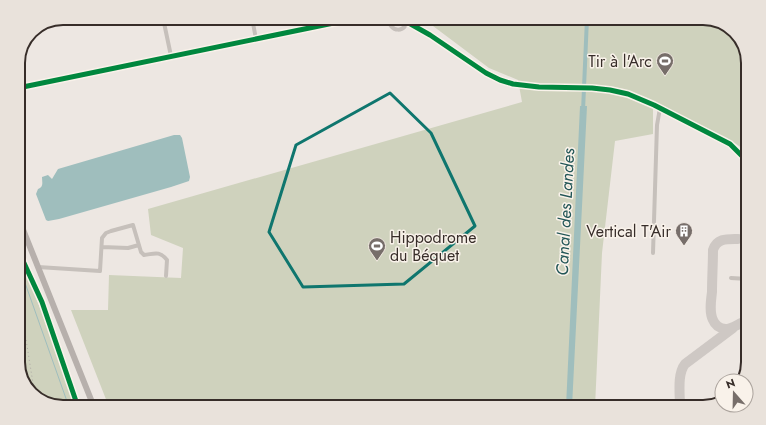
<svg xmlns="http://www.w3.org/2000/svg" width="766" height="425" font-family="Jost,sans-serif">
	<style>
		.green { fill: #cfd2bd }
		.water { fill: #9fbebd }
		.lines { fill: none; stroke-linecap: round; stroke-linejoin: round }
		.stream { stroke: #9fbebd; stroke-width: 1 }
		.canal { stroke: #9fbebd; stroke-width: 4 }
		.taxiway { stroke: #cec8c4; stroke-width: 10 }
		.minor { stroke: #c6c0bb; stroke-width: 4 }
		.secondary { stroke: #b7b0ac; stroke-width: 6 }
		.rail { stroke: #aea9a5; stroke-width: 1; stroke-dasharray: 1 3; stroke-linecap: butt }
		.cycleway-casing { stroke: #f9f2ea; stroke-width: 8 }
		.cycleway { stroke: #00873e; stroke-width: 5 }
		.marked { fill: none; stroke: #0f766e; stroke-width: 3; stroke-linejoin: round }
		.labels { text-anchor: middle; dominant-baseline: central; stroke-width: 3; stroke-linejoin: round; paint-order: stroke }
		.poi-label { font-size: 16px; fill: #372d29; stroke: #f9f2ea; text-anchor: end }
		.water-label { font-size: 17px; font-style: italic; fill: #215556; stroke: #f9f2ea }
		.rim { fill: none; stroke: #372d29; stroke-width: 2 }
	</style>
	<rect width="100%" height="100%" fill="#ede7e2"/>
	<path class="green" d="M434,18H703L726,24L742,40L748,60V156L742,148L727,138L652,101L653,109V134L615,141L602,253L595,407H109L71,310H108L109,275L181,278L183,248L151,235L148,209L522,102L518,80L489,68L433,26Z
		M18,252L79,407H63L40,401L25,387L18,365Z"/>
	<path class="water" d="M580,106H587L572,407H566Z
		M174,135H180L182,138L190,177L189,181L171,187L59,219L48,221L46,220L36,194L38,189C44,187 42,182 42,177L48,175L52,179L58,169Z
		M351,399L360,400L361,407H349Z"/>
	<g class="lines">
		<path class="stream" d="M18,122L22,119L19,89
			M18,263L69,407"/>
		<path class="canal" d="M583,111L587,18"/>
		<path class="taxiway" d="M738,239C727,239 717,238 713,250C713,264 712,278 712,292C711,300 709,312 713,320C715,325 719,328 725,329C734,329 739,322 748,321
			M680,407C680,394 677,374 685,364L733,328"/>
		<path class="minor" d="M163,18L171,56
			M252,18L256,39
			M383,18L389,19
			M389,18C388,33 408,34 407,18
			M407,22L430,35L486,73L500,80L513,84L539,87L592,88L610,90L628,94L654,105L730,144L748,162
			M18,88L358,18
			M102,247L128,248L139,245
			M653,253L657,125L660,108
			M38,267L100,271L102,238L106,233L111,231L133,225L141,252L144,255C154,254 159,250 167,260L166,276
			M731,278L748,279"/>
		<path class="secondary" d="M18,217L94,407"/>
		<path class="rail" d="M18,305L25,333L35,396"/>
		<g class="cycleway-casing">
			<path id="cycleway" d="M407,22L430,35L486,73L500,80L513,84L539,87L592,88L610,90L628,94L654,105L730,144L748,162
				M18,88L358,18
				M18,250L42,302L78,407"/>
		</g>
		<use href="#cycleway" class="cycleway"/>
	</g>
	<path class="marked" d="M390,93L431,133L475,226L404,284L303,287L269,232L296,145Z"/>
	<defs>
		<g id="stadium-pin" transform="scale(0.9)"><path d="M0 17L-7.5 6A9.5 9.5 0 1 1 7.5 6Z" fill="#776e6a" stroke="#f9f2ea"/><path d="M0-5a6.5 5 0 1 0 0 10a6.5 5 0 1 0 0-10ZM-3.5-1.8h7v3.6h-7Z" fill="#fff"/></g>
		<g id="building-pin" transform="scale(0.9)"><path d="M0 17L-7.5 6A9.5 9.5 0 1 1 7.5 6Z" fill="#776e6a" stroke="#f9f2ea"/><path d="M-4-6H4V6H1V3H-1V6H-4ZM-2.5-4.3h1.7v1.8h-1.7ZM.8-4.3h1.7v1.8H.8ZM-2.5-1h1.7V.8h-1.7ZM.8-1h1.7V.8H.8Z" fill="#fff"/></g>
	</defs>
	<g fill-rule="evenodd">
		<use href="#stadium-pin" x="665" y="61"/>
		<use href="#building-pin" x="684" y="231"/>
		<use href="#stadium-pin" x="377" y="246"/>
	</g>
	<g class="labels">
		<g class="poi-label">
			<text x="652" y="61">Tir à l'Arc</text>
			<text x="671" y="231">Vertical T'Air</text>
			<text x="390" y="237" text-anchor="start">Hippodrome<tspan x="390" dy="18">du Béquet</tspan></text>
		</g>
		<g class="water-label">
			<text transform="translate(565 212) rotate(-87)">Canal des Landes</text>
		</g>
	</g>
	<path d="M0 0H766V425H0ZM63 25H703A38 38 0 0 1 741 63V362A38 38 0 0 1 703 400H63A38 38 0 0 1 25 362V63A38 38 0 0 1 63 25Z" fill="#e9e2db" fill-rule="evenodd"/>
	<path class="rim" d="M63 25H703A38 38 0 0 1 741 63V362A38 38 0 0 1 703 400H63A38 38 0 0 1 25 362V63A38 38 0 0 1 63 25Z"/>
	<g transform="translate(734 393) rotate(340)"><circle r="19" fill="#f9f2ea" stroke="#aba39d"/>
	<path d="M0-3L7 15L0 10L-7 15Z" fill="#776e6a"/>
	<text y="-6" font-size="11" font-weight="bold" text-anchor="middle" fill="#372d29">N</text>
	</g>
</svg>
